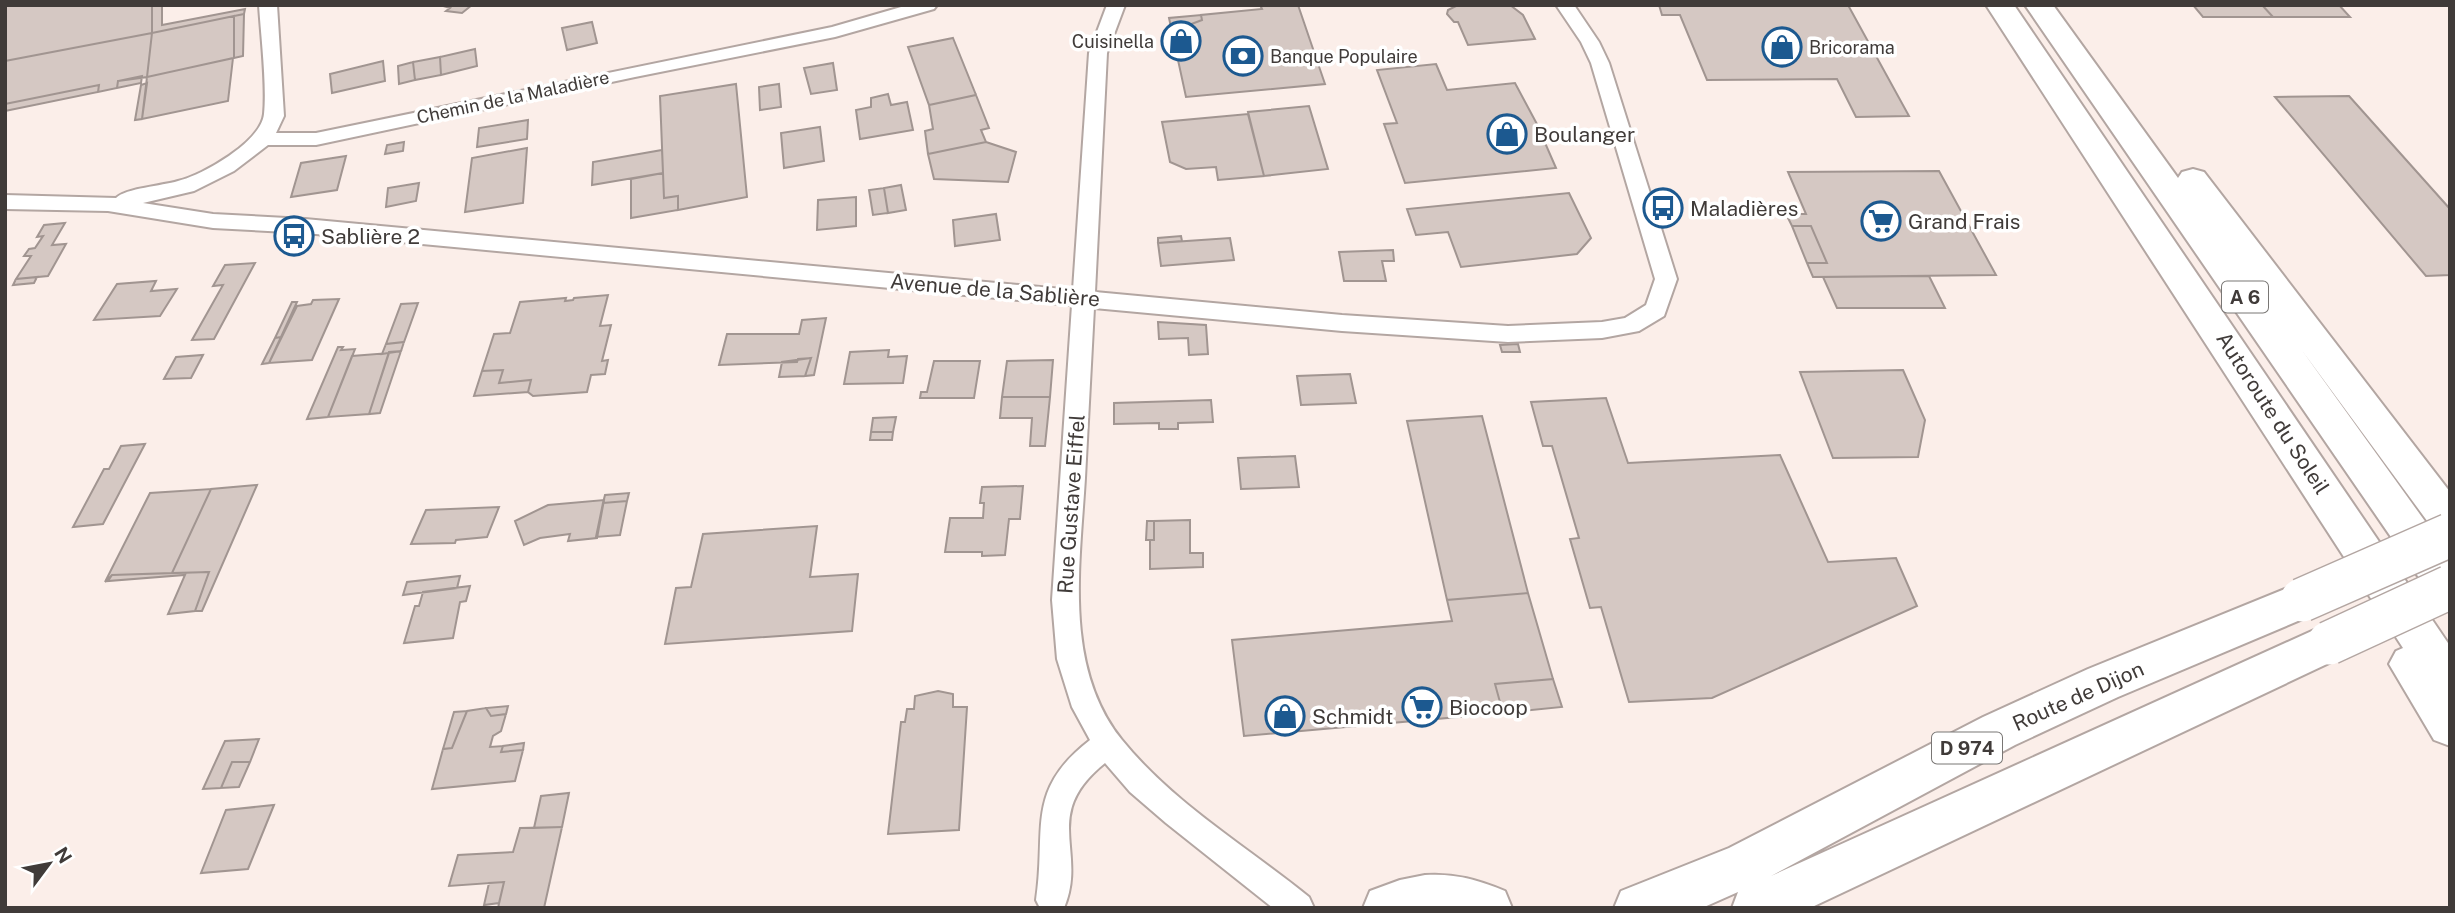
<svg xmlns="http://www.w3.org/2000/svg" width="2455" height="913" font-family="'Public Sans',sans-serif">
	<style>
		.building { fill: #d5c8c3; stroke: #a19591; stroke-width: 2 }
		.lines { fill: none; stroke-linecap: round; stroke-linejoin: round }
		.minor-casing { stroke: #b3a6a2; stroke-width: 4 }
		.primary-casing { stroke: #b3a6a2; stroke-width: 4 }
		.motorway-casing { stroke: #b3a6a2; stroke-width: 4 }
		.minor { fill: #fff; fill-rule: evenodd }
		.primary { fill: #fff; fill-rule: evenodd }
		.motorway { fill: #fff; fill-rule: evenodd }
		.primary-bridge-casing { stroke: #b3a6a2; stroke-width: 46; stroke-linecap: butt }
		.primary-bridge { stroke: #fff; stroke-width: 43 }
		.labels { text-anchor: middle; dominant-baseline: central; stroke-width: 7; stroke-linejoin: round; paint-order: stroke }
		.far-poi-label { font-size: 18px; fill: #403b39; stroke: #fff; text-anchor: start }
		.far-street-label { font-size: 18px; fill: #403b39; stroke: #fff }
		.shield { fill: #fff; stroke: #797674; stroke-width: 2 }
		.shield-label { font-size: 19px; font-weight: bold; fill: #403b39 }
		.poi-label { font-size: 21px; fill: #403b39; stroke: #fff; text-anchor: start }
		.street-label { font-size: 21px; fill: #403b39; stroke: #fff }
	</style>
	<rect width="100%" height="100%" fill="#fbeee9"/>
	<path class="building" d="M5,5H152V33L5,61Z
		M152,5H162V25L245,9L244,14L152,33Z
		M472,5L462,13L446,11L450,8L440,5Z
		M1260,5H1298L1325,84L1186,97L1173,37L1183,36L1186,26L1202,20L1201,15L1262,9Z
		M1458,5H1510L1523,15L1535,39L1468,45L1458,22H1454L1447,14L1448,10Z
		M1659,5H1848L1909,116L1856,117L1837,79L1707,80L1680,15H1662Z
		M2193,5H2262L2273,17H2203Z
		M2262,5H2339L2350,17H2273Z
		M244,14L243,56L234,58V16Z
		M1201,15L1202,20L1186,26L1183,36L1173,37L1169,18Z
		M234,16V58L147,77L152,33Z
		M592,22L597,43L567,50L562,28Z
		M152,33L147,77L118,81L117,88L98,92L99,85L5,104V61Z
		M953,38L976,95L929,105L908,47Z
		M475,49L477,66L441,75L440,57Z
		M440,57L441,75L415,80L413,62Z
		M233,58L228,101L142,119L147,77Z
		M383,61L385,81L332,93L330,74Z
		M413,62L415,80L399,84L398,66Z
		M833,63L837,90L811,94L804,68Z
		M1436,64L1447,90L1515,83L1538,126H1542L1546,135L1542,136L1556,168L1405,183L1384,124L1397,123L1377,70Z
		M142,76L141,83L117,88L118,81Z
		M147,83L142,119L135,120L141,85Z
		M736,84L747,197L678,210V196L664,198L660,96Z
		M779,84L781,107L760,110L759,87Z
		M99,85L98,92L5,111V104Z
		M888,94L891,105L907,102L913,130L860,139L856,110L871,107V98Z
		M976,95L989,128L981,130L986,142L928,154L925,131L933,129L929,105Z
		M2349,96L2450,209V275L2426,276L2275,97Z
		M1309,106L1328,169L1264,176L1248,112Z
		M1248,114L1264,176L1218,180L1216,167L1186,169L1170,162L1162,122Z
		M528,120L527,139L477,147L479,128Z
		M820,127L824,161L784,168L781,133Z
		M404,142L403,151L385,154L387,145Z
		M986,142L1016,152L1008,182L934,179L928,154Z
		M527,148L523,203L465,212L472,158Z
		M662,150L663,173L592,185L593,162Z
		M346,156L337,190L291,197L301,163Z
		M1939,171L1996,275L1813,277L1807,263H1827L1811,226H1792L1786,214H1806L1788,172Z
		M663,173L664,198L678,196V210L631,218V179Z
		M419,183L416,201L386,207L388,188Z
		M901,185L906,210L888,213L884,188Z
		M884,188L888,213L873,215L869,190Z
		M1569,193L1591,238L1577,254L1461,267L1448,232L1416,235L1407,209Z
		M856,197V226L817,230L818,200Z
		M996,214L1000,240L955,246L953,220Z
		M65,223L52,245L66,244L48,276L16,279L31,256H24L29,249L35,248L43,236L37,237L44,225Z
		M1792,226H1811L1827,263H1807Z
		M1181,236L1182,241L1158,243V238Z
		M1230,238L1234,260L1161,266L1158,243Z
		M1393,250L1394,261H1382L1386,281H1344L1339,252Z
		M255,263L214,339L192,340L223,285L213,286L225,265Z
		M1929,276L1945,308H1837L1823,277Z
		M37,277L34,283L13,285L16,279Z
		M156,281L151,291L177,289L160,316L94,320L117,284Z
		M608,295L600,326L611,325L602,361L608,360L605,374L591,375L587,392L533,396L528,392L531,380L499,383L503,370L482,371L494,334L510,333L520,302L566,298L565,301L573,300L574,298Z
		M339,299L312,360L269,363L297,306L311,304L313,300Z
		M292,302H297L281,337L275,338Z
		M418,303L404,342L386,344L401,304Z
		M826,318L814,375L805,376L811,358L798,359L797,362L719,365L727,334H799L802,320Z
		M1158,322L1206,325L1208,354L1189,355L1188,338L1159,339Z
		M281,337L269,363L262,364L275,338Z
		M404,342L401,351L382,354L386,344Z
		M1518,344L1520,352H1502L1500,345Z
		M338,347H343L341,350L355,349L328,417L307,419Z
		M889,350L888,357L907,356L903,383L844,384L850,352Z
		M401,351L380,413L369,414L389,352Z
		M389,353L369,414L328,417L352,356Z
		M203,355L191,378L164,379L176,357Z
		M811,358L805,376L779,377L782,362Z
		M1053,360L1050,397H1002L1007,361Z
		M934,361H980L974,398H920L921,392H927Z
		M503,370L499,383L531,380L528,392L474,396L482,371Z
		M1903,370L1925,420L1918,457L1833,458L1800,372Z
		M1350,374L1356,403L1301,405L1297,376Z
		M1002,397H1050L1045,446H1030L1032,418H1000Z
		M1606,398L1628,463L1780,455L1828,562L1896,558L1917,606L1712,698L1629,702L1601,607L1590,608L1570,539L1579,538L1552,446H1543L1531,402Z
		M1211,400L1213,422L1178,423V429H1159V423L1114,424V403Z
		M1482,416L1528,593L1447,600L1407,421Z
		M896,417L893,432H871L873,418Z
		M871,432H893L892,440H870Z
		M145,444L103,524L73,527L104,469H109L121,446Z
		M1295,456L1299,487L1241,489L1238,458Z
		M257,485L202,611H195L209,572L172,573L211,489Z
		M1023,486L1020,519H1009L1005,555L982,556V552H945L950,518H983L984,503H980L982,487Z
		M211,489L172,573L112,575L105,582L150,493Z
		M629,493L627,501L603,503L605,495Z
		M604,500L597,538L568,541L570,534L540,538L524,545L515,521L548,505Z
		M627,501L620,535L596,537L603,503Z
		M499,507L487,537L456,540L455,543L411,544L426,510Z
		M1190,520V553H1203V567L1150,569V540H1154V521Z
		M1147,521H1154V540H1146Z
		M817,526L810,577L858,574L852,631L665,644L676,588L691,587L703,534Z
		M209,572L195,611L168,614L185,575L108,581L112,575Z
		M460,576L457,588L403,595L407,582Z
		M470,586L466,601L460,602L453,638L404,643L415,606H419L423,592Z
		M1528,593L1553,679L1495,684L1503,713L1244,736L1232,640L1452,621L1447,600Z
		M1553,679L1562,707L1503,713L1495,684Z
		M938,691L953,694V707H967L959,830L888,834L901,722H905L907,709H914L915,696Z
		M508,706L506,714L491,716L486,708Z
		M486,708L491,716L506,714L501,731L493,736L490,747L503,746L501,752L523,750L515,781L432,789L443,749L452,748L467,711Z
		M467,711L452,748L443,749L454,712Z
		M259,739L250,762H232L221,788L203,789L225,741Z
		M524,743L523,750L501,752L503,746Z
		M232,762H250L239,787L221,788Z
		M569,793L562,827L534,828L541,796Z
		M274,805L248,869L201,873L226,810Z
		M562,827L544,908H498L504,882L449,886L458,855L513,852L520,828Z
		M504,882L499,903L484,905L489,883Z"/>
	<g class="lines">
		<g class="minor-casing">
			<path id="minor" d="M259,5H277L284,116L276,133H316L832,27L908,5H937L934,9L835,37L635,77L316,145H268L234,171L194,191L143,203L213,214L305,219L1073,290L1089,53L1107,5H1125L1107,53L1095,292L1342,315L1508,326L1602,322L1625,318L1646,305L1655,279L1591,63L1581,42L1556,5H1574L1599,42L1609,63L1677,279L1664,316L1639,331L1602,338L1508,342L1342,331L1094,308C1091,364 1088,421 1085,478C1080,564 1063,667 1122,740C1173,803 1246,846 1309,897L1314,908H1273L1166,823L1130,792L1105,763C1040,815 1088,851 1064,908H1040L1036,900C1047,830 1024,791 1090,740L1072,707L1057,659L1052,600L1072,305L305,233L213,228L108,211L5,209V195L116,198C126,188 162,186 178,181C203,175 261,142 264,114C267,84 261,37 259,5Z"/>
		</g>
		<g class="primary-casing">
			<path id="primary" d="M2302,582L2317,587L2323,600L2317,613L2118,697L2015,745L1771,876L2314,630L2329,624L2344,630L2350,643L2344,656L1810,908H1732L1738,892L1702,908H1614L1621,891L1729,848L1983,717L2088,669Z
				M1425,875C1455,873 1479,880 1505,891L1512,908H1363L1370,891L1400,880Z"/>
		</g>
		<g class="motorway-casing">
			<path id="motorway" d="M1986,5H2014L2450,646V746L2434,740L2389,664L2396,651L2403,648Z
				M2025,5H2053L2178,178L2182,172L2193,169L2204,172L2450,492V538L2436,533L2301,349L2450,556V606L2435,601Z"/>
		</g>
		<use href="#minor" class="minor"/>
		<use href="#primary" class="primary"/>
		<use href="#motorway" class="motorway"/>
		<g class="primary-bridge-casing">
			<path id="primary-bridge" d="M2302,600L2450,535
				M2329,643L2450,587"/>
		</g>
		<use href="#primary-bridge" class="primary-bridge"/>
	</g>
	<defs>
		<g id="shop-ring" transform="scale(2.0125)"><circle r="9.5" fill="#fff" stroke="#1c5990" stroke-width="1.5"/><path d="M-5-2.5h2.3a2.7 3.5 0 0 1 5.4 0H5L5.5 6h-11ZM-1.5-2.5h3a1.5 2.3 0 0 0-3 0Z" fill="#1c5990"/></g>
		<g id="bank-ring" transform="scale(2.0125)"><circle r="9.5" fill="#fff" stroke="#1c5990" stroke-width="1.5"/><path d="M-6-4H6V4H-6ZM0-2.3a2.3 2.3 0 1 0 0 4.6a2.3 2.3 0 1 0 0-4.6Z" fill="#1c5990"/></g>
		<g id="bus-ring" transform="scale(2.0125)"><circle r="9.5" fill="#fff" stroke="#1c5990" stroke-width="1.5"/><path d="M-5-6H5V4H4V6H2V4H-2V6H-4V4H-5ZM-3.5-4V0h7V-4ZM-3.5 1.2v1.5H-2V1.2ZM2 1.2v1.5H3.5V1.2Z" fill="#1c5990"/></g>
		<g id="supermarket-ring" transform="scale(2.0125)"><circle r="9.5" fill="#fff" stroke="#1c5990" stroke-width="1.5"/><path d="M-6-5.5h2.5l.6 2H6L4.5 2H-2.5L-4.4-4H-6ZM-1.5 3.2a1.3 1.3 0 1 0 .1 0ZM3 3.2a1.3 1.3 0 1 0 .1 0Z" fill="#1c5990"/></g>
	</defs>
	<g fill-rule="evenodd">
		<use href="#shop-ring" x="1181" y="41"/>
		<use href="#shop-ring" x="1782" y="47"/>
		<use href="#bank-ring" x="1243" y="56"/>
		<use href="#shop-ring" x="1507" y="134"/>
		<use href="#bus-ring" x="1663" y="208"/>
		<use href="#supermarket-ring" x="1881" y="221"/>
		<use href="#bus-ring" x="294" y="236"/>
		<use href="#supermarket-ring" x="1422" y="707"/>
		<use href="#shop-ring" x="1285" y="716"/>
	</g>
	<g class="labels">
		<g class="far-poi-label">
			<text x="1154" y="41" text-anchor="end">Cuisinella</text>
			<text x="1809" y="47">Bricorama</text>
			<text x="1270" y="56">Banque Populaire</text>
		</g>
		<g class="far-street-label">
			<text transform="translate(513 97) rotate(-12)">Chemin de la Maladière</text>
		</g>
		<g class="shield">
			<rect x="2222" y="281.5" width="46" height="31" rx="5"/>
			<rect x="1932" y="732.5" width="70" height="31" rx="5"/>
		</g>
		<g class="shield-label">
			<text x="2245" y="297">A 6</text>
			<text x="1967" y="748">D 974</text>
		</g>
		<g class="poi-label">
			<text x="1534" y="134">Boulanger</text>
			<text x="1690" y="208">Maladières</text>
			<text x="1908" y="221">Grand Frais</text>
			<text x="321" y="236">Sablière 2</text>
			<text x="1449" y="707">Biocoop</text>
			<text x="1312" y="716">Schmidt</text>
		</g>
		<g class="street-label">
			<text transform="translate(995 290) rotate(5)">Avenue de la Sablière</text>
			<text transform="translate(2273 413) rotate(57)">Autoroute du Soleil</text>
			<text transform="translate(1071 504) rotate(-86)">Rue Gustave Eiffel</text>
			<text transform="translate(2078 696) rotate(-24)">Route de Dijon</text>
		</g>
	</g>
	<rect width="2455" height="913" fill="none" stroke="#403b39" stroke-width="14"/>
	<g transform="translate(49 864) rotate(58)" stroke="#ffffff" stroke-width="5" paint-order="stroke">
	<path d="M0-5L12 26L0 18L-12 26Z" fill="#403b39"/>
	<text y="-10" font-size="19" font-weight="bold" text-anchor="middle" fill="#403b39">N</text>
	</g>
</svg>
